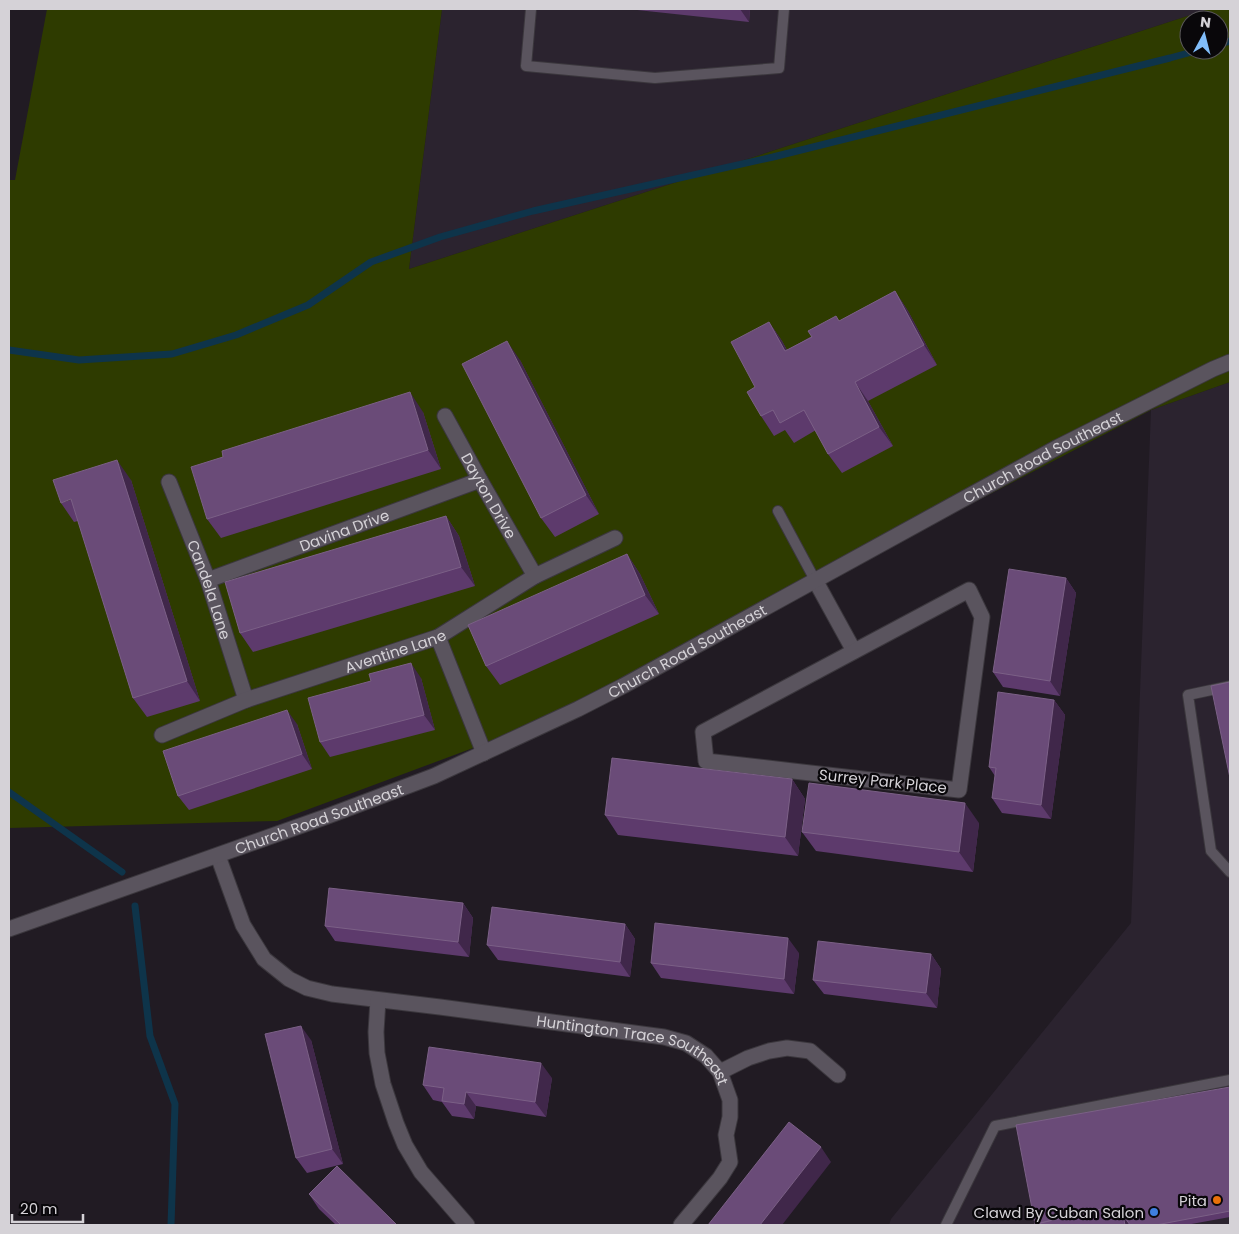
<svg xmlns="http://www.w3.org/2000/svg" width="1239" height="1234" font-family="Poppins,sans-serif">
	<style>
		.built { fill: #2b232f }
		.green { fill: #2e3b00; fill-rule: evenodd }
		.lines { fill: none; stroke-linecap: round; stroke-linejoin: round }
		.stream { stroke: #0e344a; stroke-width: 7 }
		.service-casing { stroke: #3b373d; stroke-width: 12 }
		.minor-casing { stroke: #3b373d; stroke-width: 17 }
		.tertiary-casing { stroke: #3b373d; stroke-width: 17 }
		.service { stroke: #5a545e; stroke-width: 10 }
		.minor { stroke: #5a545e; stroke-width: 15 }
		.tertiary { stroke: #5a545e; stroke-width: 15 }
		.wall { fill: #5d3a6c }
		.shaded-wall { fill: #40274a }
		.building { fill: #6a4b78; stroke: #7b6086 }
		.food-dot { fill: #e8710a; stroke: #09070a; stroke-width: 2 }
		.shop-dot { fill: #3f7fe0; stroke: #09070a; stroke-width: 2 }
		.labels { text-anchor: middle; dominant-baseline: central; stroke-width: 4.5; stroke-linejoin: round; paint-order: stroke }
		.street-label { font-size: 15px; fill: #d5d2d7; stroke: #09070a }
		.poi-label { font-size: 15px; fill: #d5d2d7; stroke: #09070a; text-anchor: end }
	</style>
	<rect width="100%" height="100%" fill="#211b23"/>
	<path class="built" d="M442,9H1209L409,269Z
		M1230,382V1225H889L891,1219L1131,923L1151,410Z"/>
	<path class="green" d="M47,9H442L409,269L1209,9H1230V382L1151,410L578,709L277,821L9,828V180H15ZM1189,20H1219V50H1189Z"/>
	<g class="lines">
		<path class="stream" d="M1219,44L1230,41
			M9,350L79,360L172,354L236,335L308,305L371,262L440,237L533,211L773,157L1170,58L1199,50
			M9,792L122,872
			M135,906L150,1036L175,1104L171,1225"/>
		<g class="service-casing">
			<path id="service" d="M531,9L526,66L655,78L779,68L784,9
				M778,511L815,580
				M1230,686L1188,695L1211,851L1230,872
				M946,1225L995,1126L1230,1080"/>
		</g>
		<g class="minor-casing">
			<g id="minor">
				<path id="s1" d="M445,416L480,480L535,576"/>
				<path id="s2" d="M169,482L208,580L246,700"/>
				<path id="s3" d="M208,580L480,480"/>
				<path d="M815,580L854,651"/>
				<path d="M969,590L982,617L959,790L706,761L703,732Z"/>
				<path d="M438,637L484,753"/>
				<path id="s4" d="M162,735L246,700L438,637L535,576L615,538"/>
				<path id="s5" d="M218,856L243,925L264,959L289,979L307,988L332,994L440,1007L664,1037L686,1043L706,1056L720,1072L730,1100V1117L726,1135L730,1162L720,1178L681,1225"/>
				<path d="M378,1000L376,1032L377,1053L383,1084L396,1123L405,1145L421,1172L467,1225"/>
				<path d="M720,1072L748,1058L769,1051L787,1048L810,1051L838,1075"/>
			</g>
		</g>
		<g class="tertiary-casing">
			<g id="tertiary">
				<path id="s6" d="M9,929L328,816L434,776L578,709L623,686L1058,447L1213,369L1230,362"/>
			</g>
		</g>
		<use href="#service" class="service"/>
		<use href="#minor" class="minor"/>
		<use href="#tertiary" class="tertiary"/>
	</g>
	<path class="wall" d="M628,9H750L749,22Z
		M895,291L908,311L937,365L868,401L893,446L842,473L828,454L816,430L794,443L785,430L774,436L761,416L755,387L769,322L782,341L787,350L839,321Z
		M520,360L599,514L555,537L541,518Z
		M423,412L441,469L221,538L207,519Z
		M131,480L200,701L147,717L133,698L78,521L74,522L61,503Z
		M446,516L459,536L475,586L253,652L240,633Z
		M627,554L640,574L659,614L500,685L486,666Z
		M1066,578L1076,593L1060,696L1003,687L993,672Z
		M421,678L435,730L330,757L320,742Z
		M1054,700L1065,715L1051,819L1002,813L992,798L995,776L989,767Z
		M297,724L312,769L189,810L178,796Z
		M792,779L805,799L798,856L618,835L605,815Z
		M979,823L973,872L816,851L802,832Z
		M463,903L473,918L469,957L335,941L325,926Z
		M625,924L635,939L630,977L498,960L487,945Z
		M799,953L794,994L661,978L651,963Z
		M931,954L941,969L937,1008L824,994L813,980Z
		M311,1040L343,1164L307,1173L296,1158Z
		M552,1078L546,1117L476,1106L474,1119L452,1116L442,1102L433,1100L423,1085Z
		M1230,1087V1217L1186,1225H1032L1035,1224Z
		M309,1194L397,1225H336L319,1209Z"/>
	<path class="shaded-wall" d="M740,9H750L749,22Z
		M895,291L908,311L937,365L924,345Z
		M769,322L782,341L798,371L785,351Z
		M507,341L520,360L599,514L586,495Z
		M855,382L868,401L893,446L879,427Z
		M410,392L423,412L441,469L428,450Z
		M117,460L131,480L200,701L187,681Z
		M446,516L459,536L475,586L461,567Z
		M627,554L640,574L659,614L645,595Z
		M1066,578L1076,593L1060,696L1050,681Z
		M411,663L421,678L435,730L424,715Z
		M1054,700L1065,715L1051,819L1041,805Z
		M287,710L297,724L312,769L302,754Z
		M792,779L805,799L798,856L785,837Z
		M965,803L979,823L973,872L959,852Z
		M463,903L473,918L469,957L458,942Z
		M625,924L635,939L630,977L620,962Z
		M788,938L799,953L794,994L784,979Z
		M931,954L941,969L937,1008L926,993Z
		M301,1026L311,1040L343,1164L332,1149Z
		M541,1063L552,1078L546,1117L535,1102Z
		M466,1092L476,1106L474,1119L464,1104Z
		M821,1147L831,1162L782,1225H760Z
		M1123,1215L1130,1225H1125Z"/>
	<path class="building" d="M895,291L924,345L855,382L879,427L828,454L804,410L780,423L773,410L761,416L747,392L755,387L731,342L769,322L785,351L812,337L808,331L836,316L839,321Z
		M507,341L586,495L541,518L462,364Z
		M410,392L428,450L207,519L191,467L223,457L222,451Z
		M117,460L187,681L133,698L71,499L61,503L53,480Z
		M446,516L461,567L240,633L225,582Z
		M627,554L645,595L486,666L468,625Z
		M1009,569L1066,578L1050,681L993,672Z
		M411,663L424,715L320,742L308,698L371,681L369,674Z
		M1230,682V778L1211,686Z
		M998,692L1054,700L1041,805L992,798L996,768L989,767Z
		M287,710L302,754L178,796L163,751Z
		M612,758L792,779L785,837L605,815Z
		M809,783L965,803L959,852L802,832Z
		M329,888L463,903L458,942L325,926Z
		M492,907L625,924L620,962L487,945Z
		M655,923L788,938L784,979L651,963Z
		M818,941L931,954L926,993L813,980Z
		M301,1026L332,1149L296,1158L265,1034Z
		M429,1047L541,1063L535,1102L466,1092L464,1104L442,1101L444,1088L423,1085Z
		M1230,1087V1211L1156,1225H1130L1123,1215L1110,1207L1035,1224L1016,1125Z
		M789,1122L821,1147L760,1225H708Z
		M337,1166L397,1225H341L309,1194Z
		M1110,1207L1123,1215L1125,1225H1032Z"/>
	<circle class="food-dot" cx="1217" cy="1200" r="5"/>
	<circle class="shop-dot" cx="1154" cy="1212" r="5"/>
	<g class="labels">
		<g class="street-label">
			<text stroke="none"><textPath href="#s6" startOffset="1139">Church Road Southeast</textPath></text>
			<text stroke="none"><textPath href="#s1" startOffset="91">Dayton Drive</textPath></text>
			<text stroke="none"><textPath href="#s3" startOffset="145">Davina Drive</textPath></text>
			<text stroke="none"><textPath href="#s2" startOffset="115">Candela Lane</textPath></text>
			<text stroke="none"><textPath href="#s4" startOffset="248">Aventine Lane</textPath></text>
			<text stroke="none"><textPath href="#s6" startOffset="734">Church Road Southeast</textPath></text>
			<text transform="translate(883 781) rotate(6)">Surrey Park Place</text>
			<text stroke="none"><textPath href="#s6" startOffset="329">Church Road Southeast</textPath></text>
			<text stroke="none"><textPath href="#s5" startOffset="502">Huntington Trace Southeast</textPath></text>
		</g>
		<g class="poi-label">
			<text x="1207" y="1200">Pita</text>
			<text x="1144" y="1212">Clawd By Cuban Salon</text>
		</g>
	</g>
	<rect width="1239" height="1234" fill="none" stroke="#d5d2d7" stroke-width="20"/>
	<g transform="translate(1204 35) rotate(7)"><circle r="24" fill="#09070a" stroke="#5b585c"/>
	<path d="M0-4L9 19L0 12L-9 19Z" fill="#81bdfa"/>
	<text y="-8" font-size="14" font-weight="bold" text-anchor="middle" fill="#d5d2d7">N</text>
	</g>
	<path d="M12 1214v8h71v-8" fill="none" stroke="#d5d2d7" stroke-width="2.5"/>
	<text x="20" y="1214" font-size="15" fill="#d5d2d7" stroke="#09070a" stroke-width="4" paint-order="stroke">20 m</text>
</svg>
